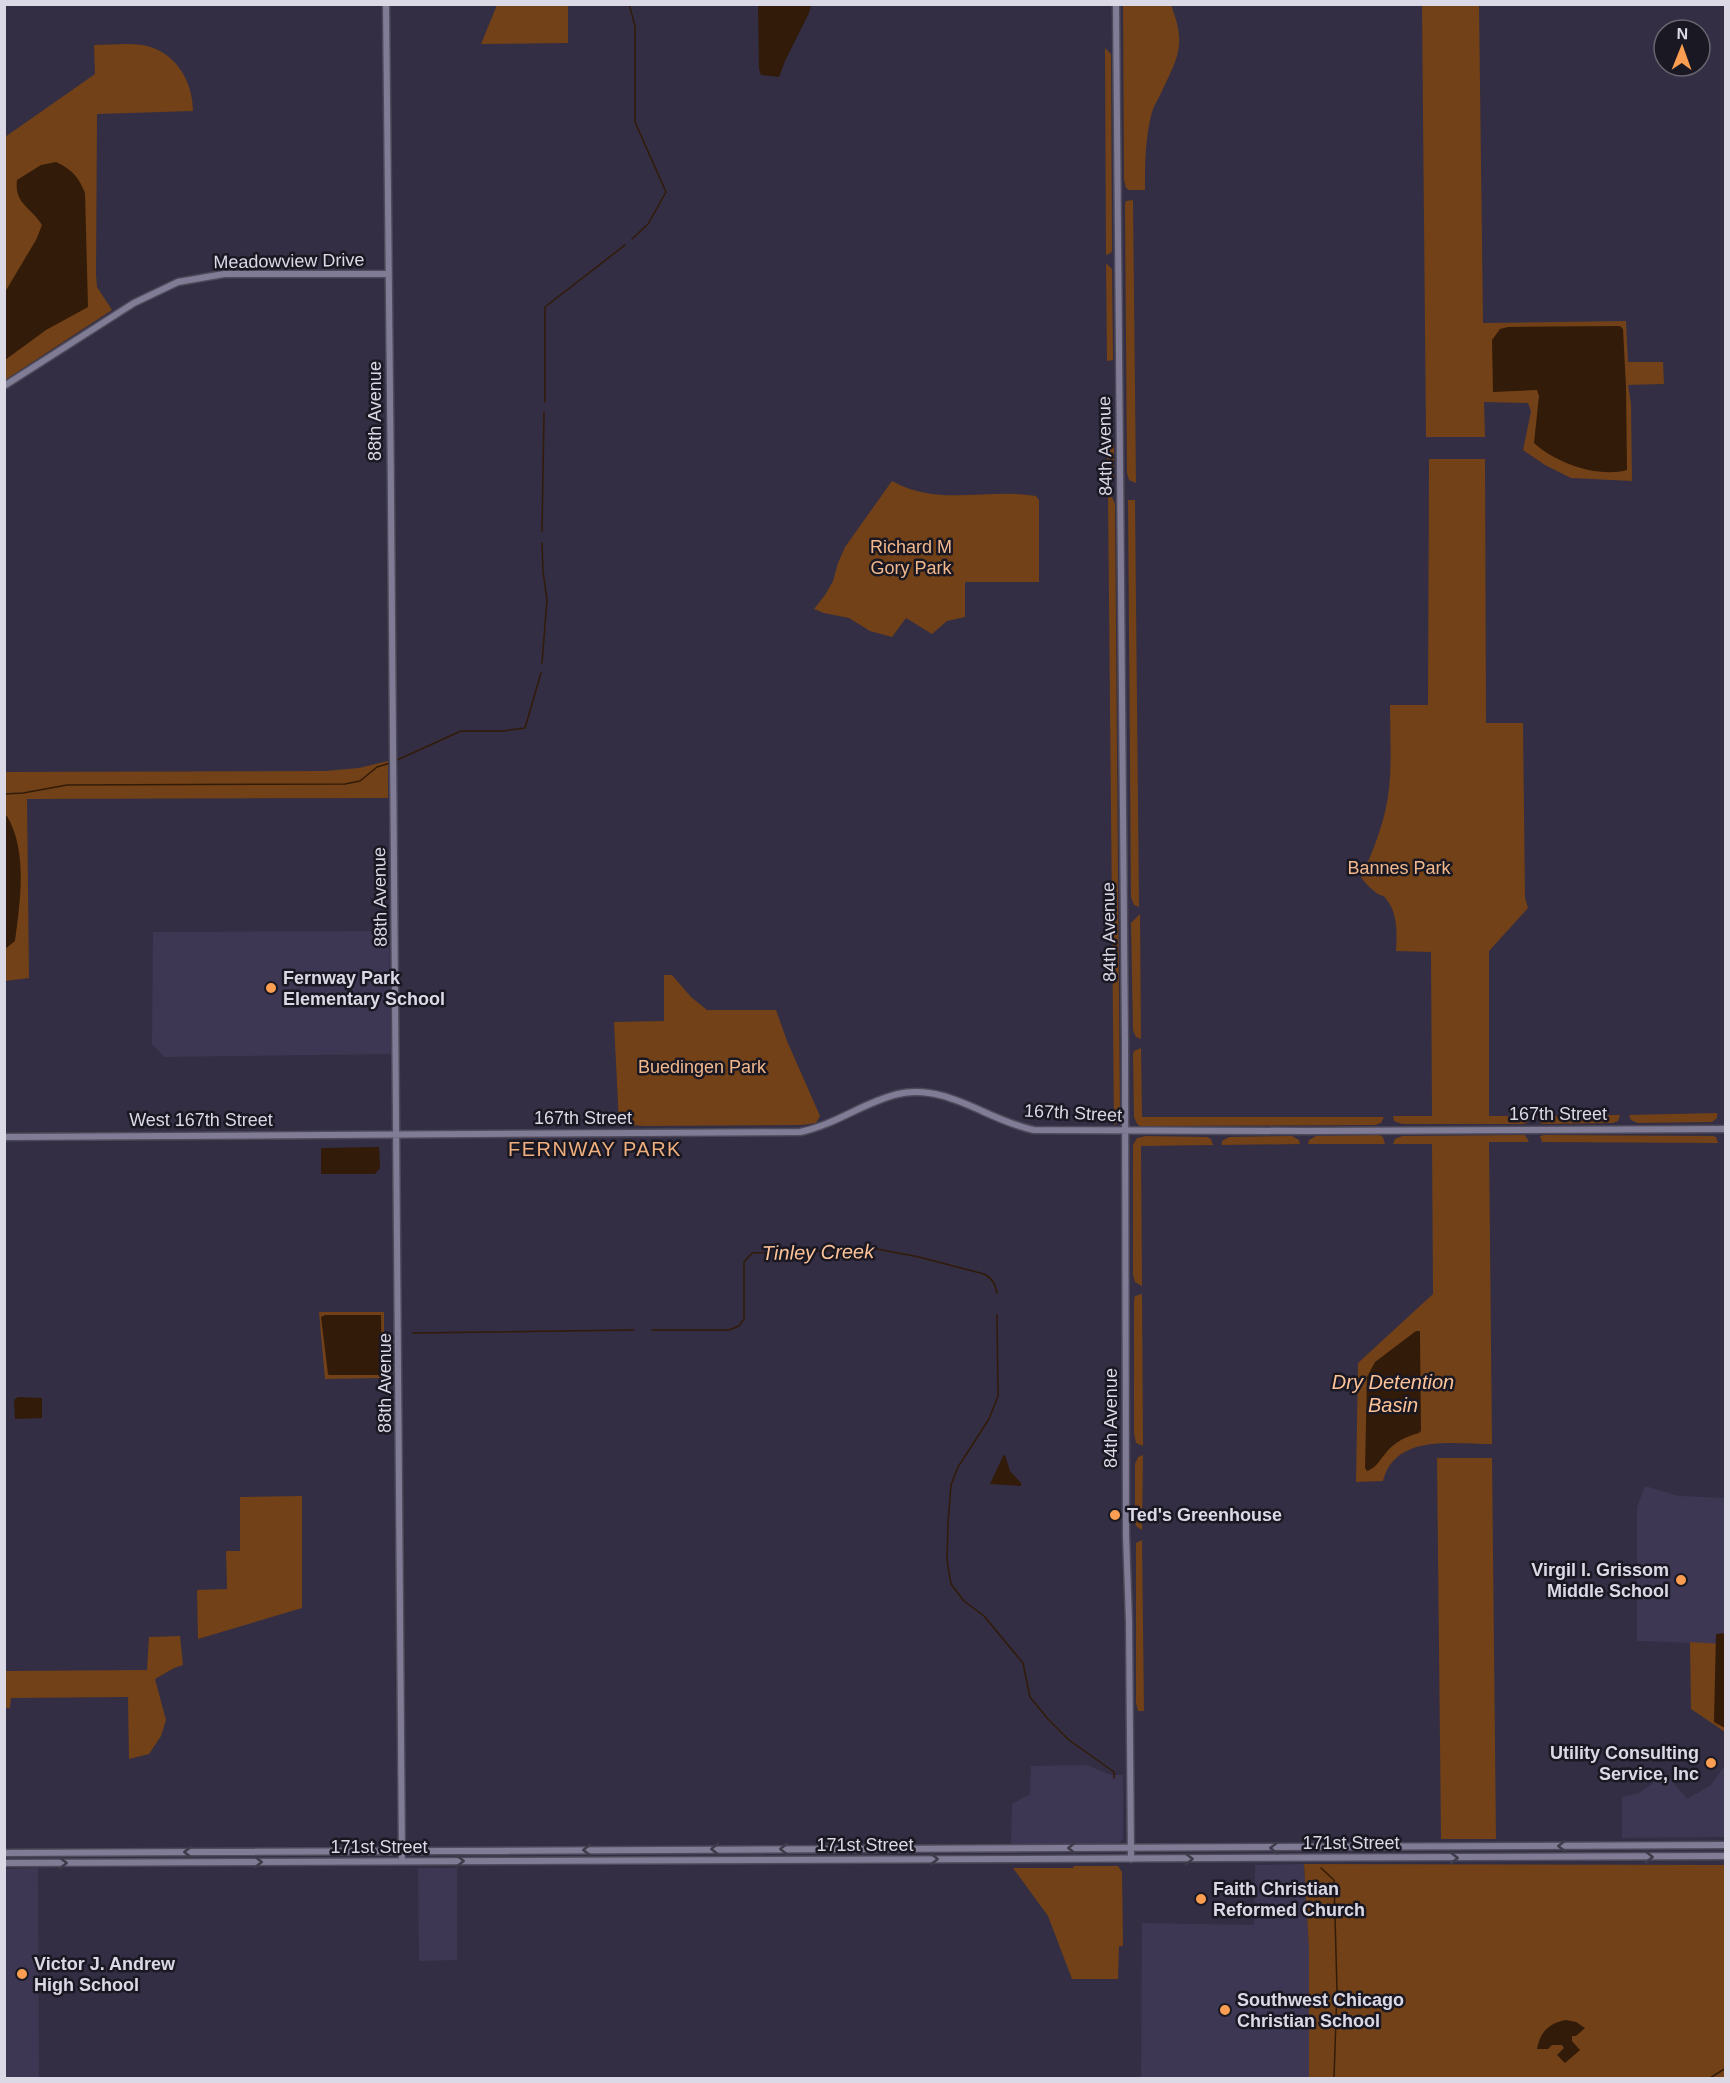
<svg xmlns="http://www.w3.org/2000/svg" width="1730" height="2083" font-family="Arial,sans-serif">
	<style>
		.built { fill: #3e3753 }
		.green { fill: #724117 }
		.water { fill: #321b09 }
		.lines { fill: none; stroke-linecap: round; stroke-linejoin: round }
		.stream { stroke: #321b09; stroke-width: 1.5 }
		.tertiary-casing { stroke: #4d495a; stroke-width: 9 }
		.tertiary { stroke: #817c95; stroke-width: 6 }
		.oneway { stroke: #3e3b4a }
		.poi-dot { fill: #fb9e51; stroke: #1a1822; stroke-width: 2 }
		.labels { text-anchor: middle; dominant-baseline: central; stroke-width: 5; stroke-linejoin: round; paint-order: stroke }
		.street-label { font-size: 18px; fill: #dcd9e7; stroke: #1a1822 }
		.park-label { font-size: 18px; fill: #f2b88d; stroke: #1a1822 }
		.poi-label { font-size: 18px; font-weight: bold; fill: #dcd9e7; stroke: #1a1822; text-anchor: start }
		.neighbourhood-label { font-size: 20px; letter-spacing: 1.5px; fill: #f0af7e; stroke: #1a1822 }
		.water-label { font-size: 20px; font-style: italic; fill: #fdc398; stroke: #1a1822 }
	</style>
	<rect width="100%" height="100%" fill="#332e43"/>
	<path class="built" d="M389,931L391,1054L164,1057L152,1044L153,932Z
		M1645,1486L1679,1496L1725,1498V1644L1637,1641V1507Z
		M1087,1765L1111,1775H1123V1839L1117,1845L1011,1846L1012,1804L1030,1794L1031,1766Z
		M1725,1765V1837L1622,1838V1797L1639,1793L1666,1774L1687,1799L1710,1786Z
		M1304,1864L1309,1949V2078H1141L1142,1923L1254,1925L1255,1865Z
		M38,1868L39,2078H5V1869Z
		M418,1868H457V1960L419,1961Z"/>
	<path class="green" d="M497,5H568V43L481,44Z
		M1123,5H1171C1186,44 1179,55 1162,91C1159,98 1154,105 1152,112C1145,137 1145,165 1145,190H1129L1126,188L1124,180Z
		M1422,5H1479L1483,323L1626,321L1628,362H1663L1664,384L1628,385L1631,404L1632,481L1571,478L1545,465L1523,450L1531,411L1528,403L1484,402L1485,437H1426Z
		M94,45C110,45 127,43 142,45C175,50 193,81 193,111L97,114L96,275L97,287L112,310L5,380V137L95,74Z
		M1105,48L1111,54L1112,250L1111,253L1106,255Z
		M1133,200L1136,483L1129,480L1127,473L1125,204L1126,201Z
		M1106,263L1112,269L1113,360L1107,361Z
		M1107,444H1114V480L1107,484Z
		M1429,459H1485L1486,723H1523L1525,898L1528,908L1489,951V1116H1528V1122L1524,1124H1402L1394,1121L1393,1116H1432L1431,952L1396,951C1397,935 1398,912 1386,899C1383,894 1383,897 1378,894C1372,890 1364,882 1361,877C1374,850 1386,818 1389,789C1392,761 1390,733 1390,705H1428Z
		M892,481C938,507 987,488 1036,496L1039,500V582H965V617L947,621L932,634L906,618L892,637L870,631L849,618L824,613L814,609L825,595L833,581L838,563L845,547Z
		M1108,495L1112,497L1115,504L1120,1117V1121L1114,1125Z
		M1128,500H1135L1139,907L1134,905L1131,897Z
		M388,761V798L27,799L29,978L5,981L4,772L325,771L359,768Z
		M1140,914L1141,1039L1136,1037L1133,1030L1131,923Z
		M664,975H672L691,997L707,1010H776L787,1041L820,1116L816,1123L802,1125L644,1126L619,1124L614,1022L664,1021Z
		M1141,1048L1142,1117H1384L1381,1123L1375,1125L1140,1126L1137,1124L1134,1117L1133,1054L1134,1051Z
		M1717,1113V1118L1712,1122L1638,1123L1631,1120L1629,1115Z
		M1620,1115L1618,1121L1613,1123L1543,1124L1540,1123L1537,1116Z
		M1379,1135L1383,1137L1385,1144H1308L1309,1140L1316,1136Z
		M1525,1135L1529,1142H1489L1492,1444C1454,1444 1395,1433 1383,1481L1356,1482L1358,1363L1433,1294L1432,1144H1393L1395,1139L1402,1136Z
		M1544,1135L1713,1136L1716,1137L1718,1143L1542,1142L1540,1136Z
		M1146,1136L1207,1137L1211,1139L1213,1145L1141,1146L1142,1286L1135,1282L1133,1275V1145L1137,1138Z
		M1292,1136L1299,1140L1300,1144L1222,1145V1141L1229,1137Z
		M1142,1294L1143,1446L1136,1443L1134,1433V1301L1135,1296Z
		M319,1312H384V1378L325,1379Z
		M1143,1455L1142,1530L1137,1527L1135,1523V1464L1138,1457Z
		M1437,1458H1492L1496,1839H1441Z
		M302,1496V1608L198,1639L197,1590L227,1589L226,1551H240V1497Z
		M1142,1540L1144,1711H1138L1136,1703V1543Z
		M180,1636L183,1665L174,1668L155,1679L166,1720L161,1736L149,1754L129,1759L128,1697L11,1698L10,1708H5V1671L147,1670L149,1637Z
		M1690,1642L1725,1644V1732L1691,1709Z
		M1304,1864L1725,1865V2078H1309V1949Z
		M1074,1866H1118L1122,1872L1123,1946H1119L1118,1979H1072L1048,1916L1013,1868H1073Z"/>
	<path class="water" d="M758,5H811L809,13L785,61L779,77L761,75L759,69Z
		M56,162C72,169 79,178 85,193L88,307L46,330L5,360V292L36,240L42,225C31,207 14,204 17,180L41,165Z
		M1620,326L1623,329L1626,387L1627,470C1597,478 1556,463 1534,443L1539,396L1537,390L1493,392L1492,340L1500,329L1508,327Z
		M5,816H7C28,852 20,902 15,941L5,949Z
		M379,1147L380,1168L375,1174H321V1149L322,1148Z
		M325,1315H381L382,1375H329L328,1374L321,1317Z
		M1416,1331H1420V1337L1421,1431L1419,1433C1405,1437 1394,1442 1385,1454C1379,1461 1376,1468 1367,1471L1365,1468L1367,1377L1375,1362Z
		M18,1397L42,1398V1418L15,1419L14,1400Z
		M1005,1455L1010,1471L1021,1483V1486L990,1484L1003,1456Z
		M1725,1633H1726L1725,1728L1714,1722L1716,1634Z
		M1566,2020L1576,2022L1585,2028L1576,2036H1572V2041L1580,2050L1565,2063L1557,2055L1564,2048L1562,2045H1552L1548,2049H1537C1540,2032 1549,2023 1566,2020Z"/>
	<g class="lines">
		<path class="stream" d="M629,4L635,26V122L666,192L648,224L632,239
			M545,402V307L625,245
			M542,531L544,412
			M542,663L547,600L543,571L542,543
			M397,760L461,731H503L525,728L541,673
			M4,794L23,793L67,785L345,784L360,781L377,767L393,762
			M997,1315L998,1396L989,1419L958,1467L951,1485L948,1523L947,1560L951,1584L964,1601L984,1616L1023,1663L1030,1697L1048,1719L1069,1740L1114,1772V1778
			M652,1330H729L739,1326L744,1319V1262L752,1253L877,1249L919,1257L984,1274C993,1279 995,1284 997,1293
			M413,1333L634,1330
			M1321,1868L1334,1880L1337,1990L1334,2078
			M1710,2078L1726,2068"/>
		<g class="tertiary-casing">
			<path id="tertiary" d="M386,4C392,623 400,1242 402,1861
				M1116,4L1125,1044L1126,1535L1129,1622L1131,1859
				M4,386L134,303L178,282L224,274H388
				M4,1137L800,1132C835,1125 864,1102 898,1094C947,1083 988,1121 1034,1130L1304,1131L1726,1129
				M4,1853L1726,1845
				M4,1863L1726,1856"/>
		</g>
		<use href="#tertiary" class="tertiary"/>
	</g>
	<defs><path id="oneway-chevron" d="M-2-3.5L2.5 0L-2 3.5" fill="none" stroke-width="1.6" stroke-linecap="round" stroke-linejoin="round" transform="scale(1.5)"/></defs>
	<g class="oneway">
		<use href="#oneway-chevron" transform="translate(1562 1846) rotate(180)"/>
		<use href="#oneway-chevron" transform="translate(1072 1848) rotate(180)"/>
		<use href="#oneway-chevron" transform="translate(1274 1848) rotate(180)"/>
		<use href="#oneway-chevron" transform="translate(715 1849) rotate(180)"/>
		<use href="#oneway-chevron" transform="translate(784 1849) rotate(180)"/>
		<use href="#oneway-chevron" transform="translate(587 1850) rotate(180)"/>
		<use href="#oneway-chevron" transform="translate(188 1852) rotate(180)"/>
		<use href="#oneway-chevron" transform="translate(1649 1857)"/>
		<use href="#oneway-chevron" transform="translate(1454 1858)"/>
		<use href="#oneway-chevron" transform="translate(934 1859)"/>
		<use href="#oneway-chevron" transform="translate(1189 1859) rotate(-1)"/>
		<use href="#oneway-chevron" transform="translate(460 1861)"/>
		<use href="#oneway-chevron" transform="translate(258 1862)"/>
		<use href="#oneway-chevron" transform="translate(63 1863)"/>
	</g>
	<g class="poi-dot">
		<circle cx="271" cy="988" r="6"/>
		<circle cx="1115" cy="1515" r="6"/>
		<circle cx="1681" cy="1580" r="6"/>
		<circle cx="1711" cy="1763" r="6"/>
		<circle cx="1201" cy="1899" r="6"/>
		<circle cx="22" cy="1974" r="6"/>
		<circle cx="1225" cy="2010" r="6"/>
	</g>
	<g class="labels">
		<g class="street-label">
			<text transform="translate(289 261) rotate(-1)">Meadowview Drive</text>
			<text transform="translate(375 411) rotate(-90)">88th Avenue</text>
			<text transform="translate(1105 446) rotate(-91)">84th Avenue</text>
			<text transform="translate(380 897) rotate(-91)">88th Avenue</text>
			<text transform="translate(1109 932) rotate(-91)">84th Avenue</text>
			<text transform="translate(1073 1113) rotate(3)">167th Street</text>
			<text x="1558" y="1114">167th Street</text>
			<text x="583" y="1118">167th Street</text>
			<text x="201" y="1120">West 167th Street</text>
			<text transform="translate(385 1383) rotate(-90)">88th Avenue</text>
			<text transform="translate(1111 1418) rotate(-90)">84th Avenue</text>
			<text x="1351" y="1843">171st Street</text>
			<text x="865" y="1845">171st Street</text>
			<text x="379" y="1847">171st Street</text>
		</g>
		<g class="park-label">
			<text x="911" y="547">Richard M<tspan x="911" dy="21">Gory Park</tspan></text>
			<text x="1399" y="868">Bannes Park</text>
			<text x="702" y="1067">Buedingen Park</text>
		</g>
		<g class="poi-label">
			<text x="283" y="978">Fernway Park<tspan x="283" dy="21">Elementary School</tspan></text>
			<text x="1127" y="1515">Ted's Greenhouse</text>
			<text x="1669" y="1570" text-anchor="end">Virgil I. Grissom<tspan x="1669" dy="21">Middle School</tspan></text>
			<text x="1699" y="1753" text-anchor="end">Utility Consulting<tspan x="1699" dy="21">Service, Inc</tspan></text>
			<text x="1213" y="1889">Faith Christian<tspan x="1213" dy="21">Reformed Church</tspan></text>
			<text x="34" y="1964">Victor J. Andrew<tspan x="34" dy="21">High School</tspan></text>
			<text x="1237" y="2000">Southwest Chicago<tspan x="1237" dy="21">Christian School</tspan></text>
		</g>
		<g class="neighbourhood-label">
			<text x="595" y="1149">FERNWAY PARK</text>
		</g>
		<g class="water-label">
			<text transform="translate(818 1252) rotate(-1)">Tinley Creek</text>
			<text x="1393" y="1382">Dry Detention<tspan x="1393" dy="23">Basin</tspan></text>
		</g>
	</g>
	<rect width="1730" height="2083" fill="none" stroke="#dcd9e7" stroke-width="12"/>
	<g transform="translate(1682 48) rotate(1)"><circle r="28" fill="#1a1822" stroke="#686571" stroke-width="1.5"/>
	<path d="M0-4.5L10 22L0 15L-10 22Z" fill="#fb9e51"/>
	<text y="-9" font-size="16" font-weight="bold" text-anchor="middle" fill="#dcd9e7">N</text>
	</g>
</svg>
